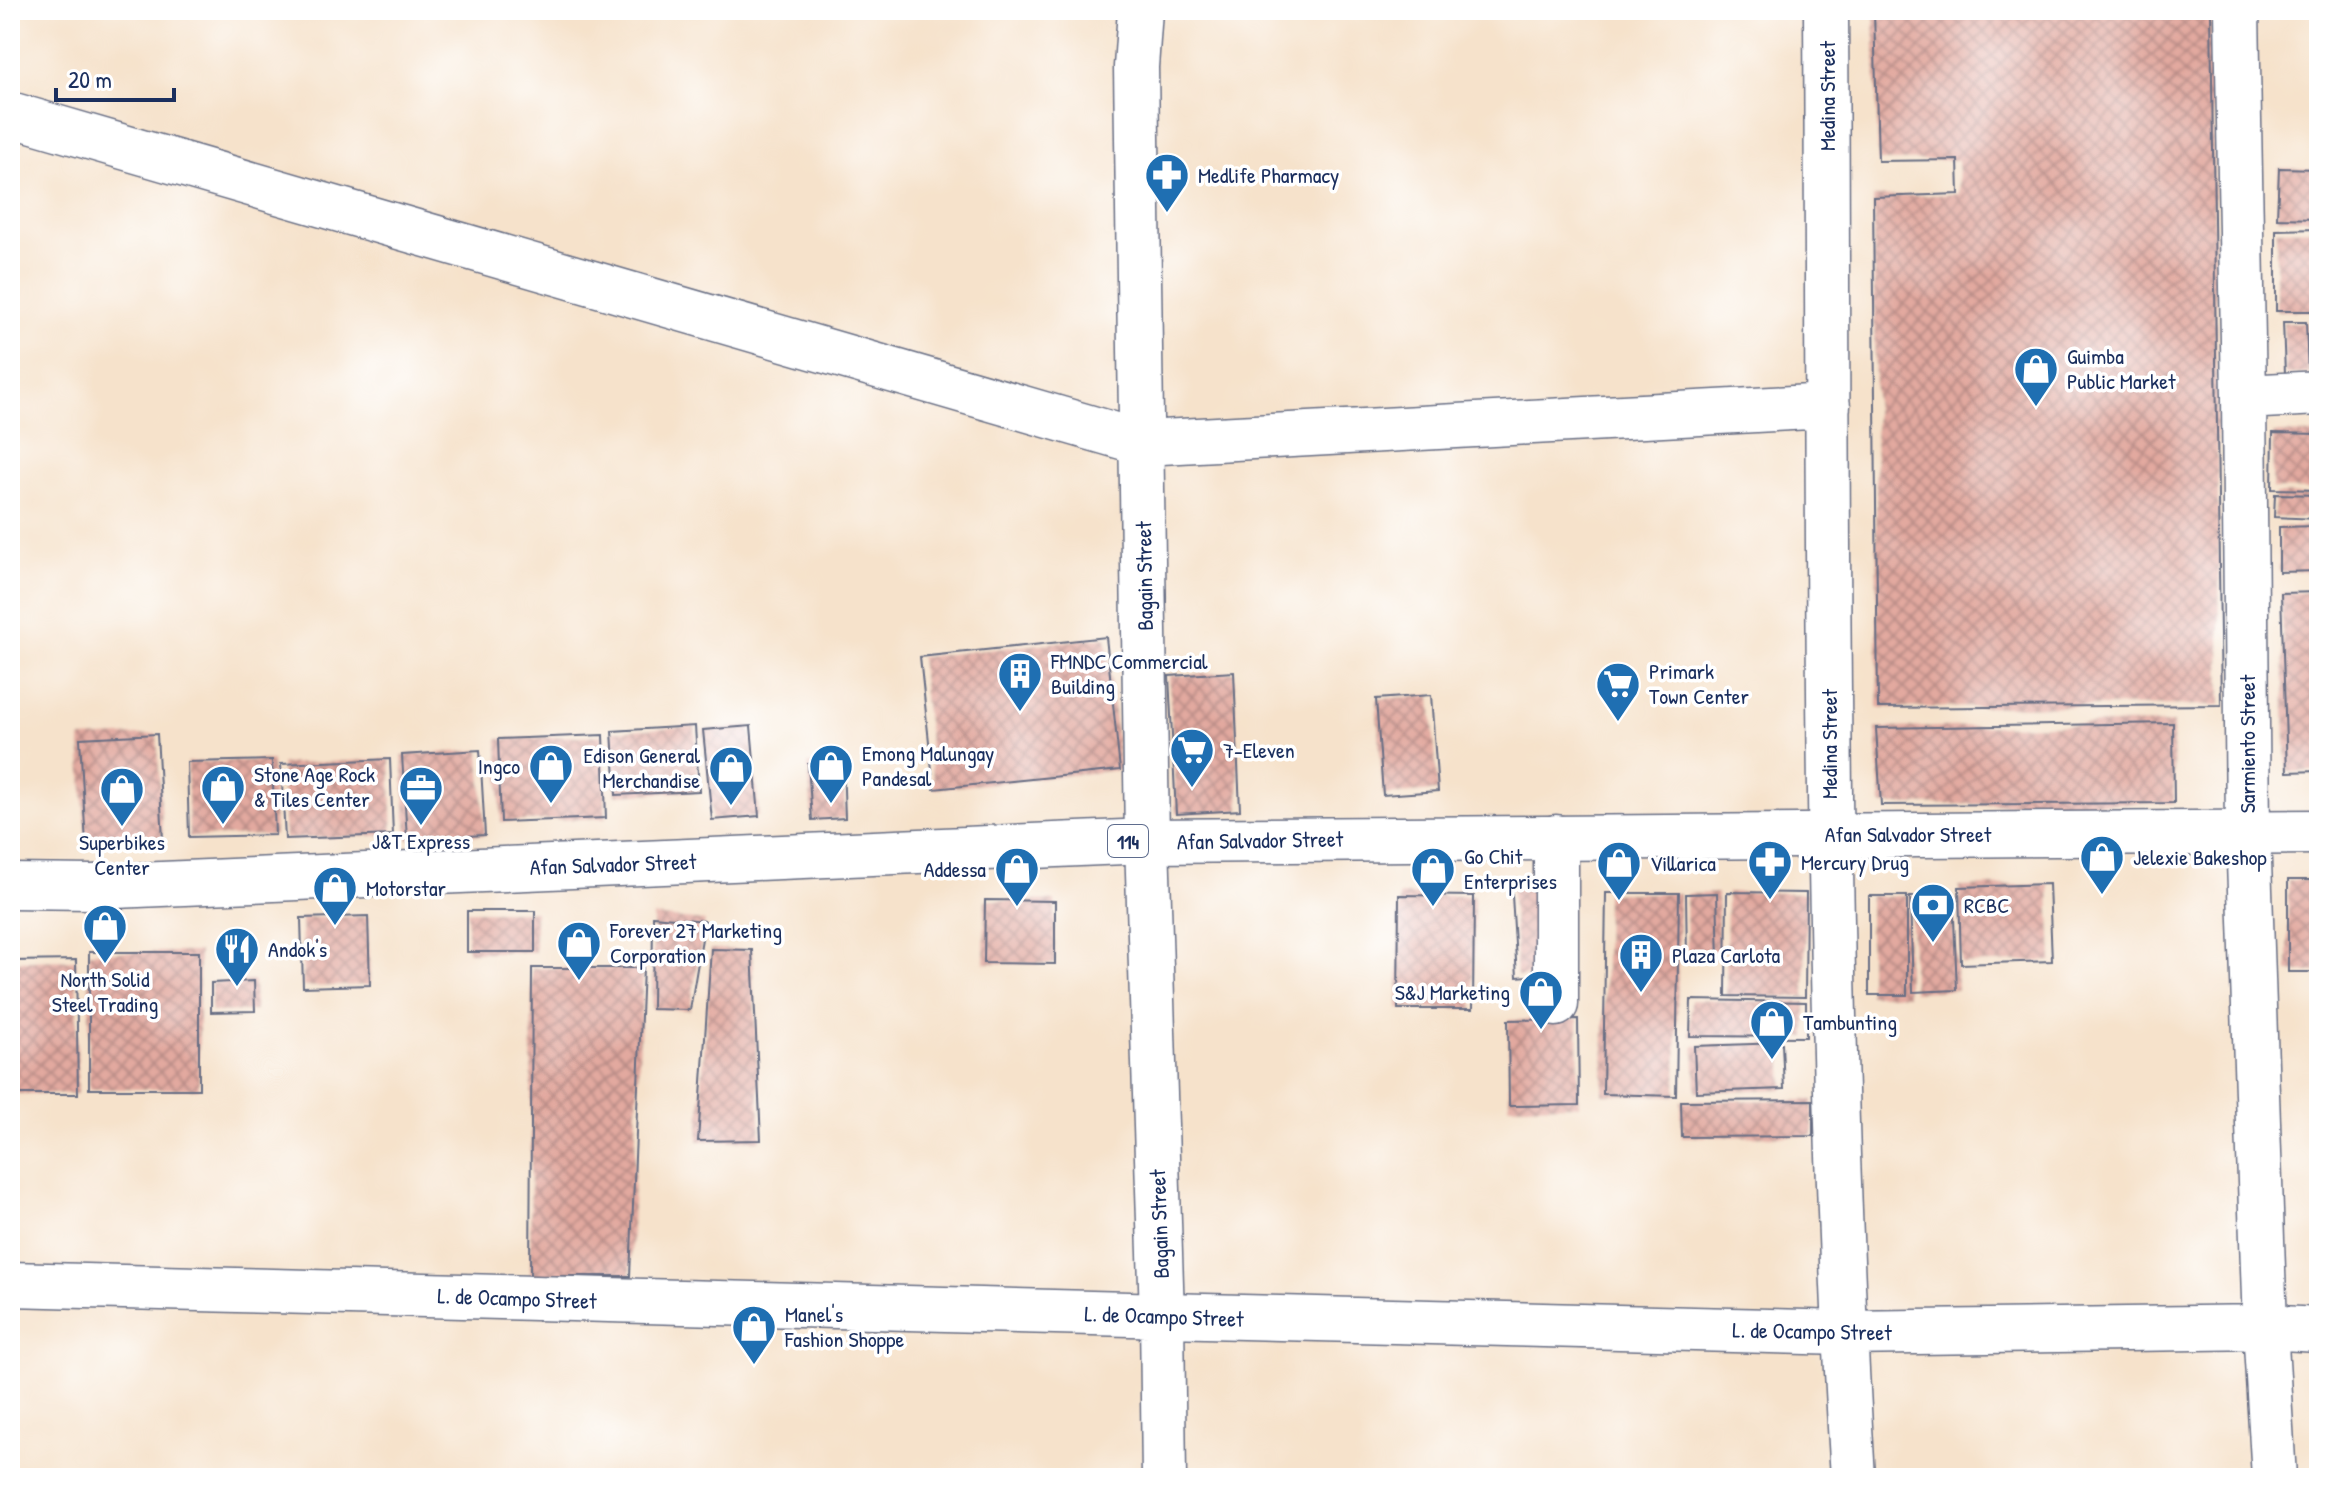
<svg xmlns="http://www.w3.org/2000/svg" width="2329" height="1488" font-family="'Patrick Hand',sans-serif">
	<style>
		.building { fill: url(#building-cross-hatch) }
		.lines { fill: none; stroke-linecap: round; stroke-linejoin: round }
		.minor-casing { stroke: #686e84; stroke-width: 47 }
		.major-casing { stroke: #686e84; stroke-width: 47 }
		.minor { stroke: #fff; stroke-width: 44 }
		.major { stroke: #fff; stroke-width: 44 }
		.labels { text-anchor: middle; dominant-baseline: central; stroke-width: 7; stroke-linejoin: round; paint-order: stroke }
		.shield { fill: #fff; stroke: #5f6d8e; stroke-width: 2 }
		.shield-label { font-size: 20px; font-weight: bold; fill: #1b2f5e }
		.street-label { font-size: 22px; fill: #1b2f5e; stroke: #fff }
		.poi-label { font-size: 22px; fill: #1b2f5e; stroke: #fff; text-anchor: start }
	</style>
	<defs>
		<pattern id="building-cross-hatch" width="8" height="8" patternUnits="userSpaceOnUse" patternTransform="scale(2)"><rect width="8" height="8" fill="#e2a99f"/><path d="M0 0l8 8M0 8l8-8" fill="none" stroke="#b68a85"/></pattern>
	</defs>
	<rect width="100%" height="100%" fill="#fff"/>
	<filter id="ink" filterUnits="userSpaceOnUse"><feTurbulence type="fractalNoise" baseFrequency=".0125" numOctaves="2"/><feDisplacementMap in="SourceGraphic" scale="16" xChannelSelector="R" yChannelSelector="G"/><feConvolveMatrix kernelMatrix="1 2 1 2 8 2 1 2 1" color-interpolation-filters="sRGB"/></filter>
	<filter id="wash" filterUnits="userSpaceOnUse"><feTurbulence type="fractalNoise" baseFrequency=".006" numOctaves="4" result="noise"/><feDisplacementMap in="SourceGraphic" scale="32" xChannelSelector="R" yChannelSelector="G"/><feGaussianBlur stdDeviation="1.8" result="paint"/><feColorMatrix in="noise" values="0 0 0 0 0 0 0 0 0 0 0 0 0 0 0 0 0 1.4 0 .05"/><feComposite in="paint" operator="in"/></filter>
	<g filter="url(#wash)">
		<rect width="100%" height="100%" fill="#f6e2cb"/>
		<g id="blocks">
			<path class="building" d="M1874,10H2211L2221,705L1878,708L1873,197L1959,194L1958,160L1878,161Z
				M2279,168L2319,169V219L2277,218Z
				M2319,229V311H2276V230Z
				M2283,322H2306L2308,374H2285Z
				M2273,433L2319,434V490L2272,489Z
				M2275,494L2319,495V519L2274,517Z
				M2319,526V571L2279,572V527Z
				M2319,592V771L2287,772L2281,593Z
				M1106,637L1120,770L934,789L920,657Z
				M1234,672L1240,810L1176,814L1169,676Z
				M1431,695L1438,791L1383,795L1376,699Z
				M2173,723L2174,803L1881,805L1876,728Z
				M695,726L699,791L616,795L612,731Z
				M751,726L759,816L712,820L703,730Z
				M157,734L163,840L86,845L80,738Z
				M603,735L606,818L501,822L498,739Z
				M480,750L485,835L407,839L402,755Z
				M390,759L393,835L285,839L281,764Z
				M272,760L275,835L189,837L187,762Z
				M843,762L845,818L812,820L808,764Z
				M1537,878L1542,975L1517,977L1511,879Z
				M2288,880H2315L2316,972H2288Z
				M2049,884L2052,961L1961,964L1959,887Z
				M1727,892L1806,893L1805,997L1726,996Z
				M1606,893H1679L1676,1096L1603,1094Z
				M1717,893L1719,959L1687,960L1686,894Z
				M1399,895L1474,896L1473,1009H1398Z
				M1869,896H1907V995H1869Z
				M1953,896L1957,990L1913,992L1910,897Z
				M985,900L1055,901V964L984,963Z
				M467,911H535V952H467Z
				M368,916L370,985L303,987L301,918Z
				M653,916L705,921L690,1010L652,1009Z
				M711,949L752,950L761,1140L698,1141Z
				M89,952H199V1089H89Z
				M76,960L78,1094H10V961Z
				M532,968H643L630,1276H530Z
				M254,981L255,1011L211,1012V983Z
				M1691,1000L1806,1002V1037L1690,1036Z
				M1578,1019L1579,1105L1509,1106L1508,1020Z
				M1782,1043L1784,1089L1696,1092L1694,1046Z
				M1813,1100V1136L1682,1137L1681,1101Z"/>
		</g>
	</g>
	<g filter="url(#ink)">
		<use href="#blocks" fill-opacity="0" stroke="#686e84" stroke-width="2"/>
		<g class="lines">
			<g class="minor-casing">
				<path id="minor" d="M1140,10L1136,67L1147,841L1162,1316L1164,1478
					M1826,10C1829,499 1823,989 1853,1478
					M2237,10L2244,397L2248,832L2265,1327L2274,1478
					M10,114L1143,443L1828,406
					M2244,397L2319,393
					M1556,1004V837
					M10,1284L1844,1333L2265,1327L2319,1330"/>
			</g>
			<g class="major-casing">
				<path id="major" d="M10,886L92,887L1147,841L2319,832"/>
			</g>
			<use href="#minor" class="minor"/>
			<use href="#major" class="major"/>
		</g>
	</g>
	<defs>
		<g id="pharmacy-pin" transform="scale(2.3)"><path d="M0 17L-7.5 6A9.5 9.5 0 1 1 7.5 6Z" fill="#1f6fb2" stroke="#fff"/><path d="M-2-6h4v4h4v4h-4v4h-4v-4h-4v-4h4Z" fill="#fff"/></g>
		<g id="shop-pin" transform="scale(2.3)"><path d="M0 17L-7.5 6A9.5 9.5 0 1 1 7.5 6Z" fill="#1f6fb2" stroke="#fff"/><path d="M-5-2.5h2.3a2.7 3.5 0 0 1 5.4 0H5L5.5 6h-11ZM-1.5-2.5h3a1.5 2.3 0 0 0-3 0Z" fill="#fff"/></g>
		<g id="building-pin" transform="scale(2.3)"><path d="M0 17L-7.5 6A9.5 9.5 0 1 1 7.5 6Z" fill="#1f6fb2" stroke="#fff"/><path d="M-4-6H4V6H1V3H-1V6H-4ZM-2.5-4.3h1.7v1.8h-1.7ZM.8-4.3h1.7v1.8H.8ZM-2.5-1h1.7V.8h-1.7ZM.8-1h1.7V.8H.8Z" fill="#fff"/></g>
		<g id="supermarket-pin" transform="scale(2.3)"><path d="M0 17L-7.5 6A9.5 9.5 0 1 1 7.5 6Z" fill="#1f6fb2" stroke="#fff"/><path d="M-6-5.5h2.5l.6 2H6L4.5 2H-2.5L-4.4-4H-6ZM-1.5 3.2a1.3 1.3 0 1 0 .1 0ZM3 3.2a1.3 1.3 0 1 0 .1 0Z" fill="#fff"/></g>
		<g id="office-pin" transform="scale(2.3)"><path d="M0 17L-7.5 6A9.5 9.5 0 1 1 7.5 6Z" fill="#1f6fb2" stroke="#fff"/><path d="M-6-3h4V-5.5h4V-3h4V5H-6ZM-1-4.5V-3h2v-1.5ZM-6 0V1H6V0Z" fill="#fff"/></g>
		<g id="bank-pin" transform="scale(2.3)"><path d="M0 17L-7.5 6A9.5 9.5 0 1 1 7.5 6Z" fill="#1f6fb2" stroke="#fff"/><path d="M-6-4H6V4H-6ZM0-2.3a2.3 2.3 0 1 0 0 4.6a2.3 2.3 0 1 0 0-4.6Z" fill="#fff"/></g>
		<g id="restaurant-pin" transform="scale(2.3)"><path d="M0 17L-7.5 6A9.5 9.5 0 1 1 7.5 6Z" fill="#1f6fb2" stroke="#fff"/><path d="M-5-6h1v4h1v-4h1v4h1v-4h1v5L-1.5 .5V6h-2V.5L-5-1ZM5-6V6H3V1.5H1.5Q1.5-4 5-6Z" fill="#fff"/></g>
	</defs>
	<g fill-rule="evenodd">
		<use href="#pharmacy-pin" x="1167" y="175"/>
		<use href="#shop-pin" x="2036" y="369"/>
		<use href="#building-pin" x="1020" y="674"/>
		<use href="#supermarket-pin" x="1618" y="684"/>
		<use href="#supermarket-pin" x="1192" y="750"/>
		<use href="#shop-pin" x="551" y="766"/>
		<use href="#shop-pin" x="831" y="766"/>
		<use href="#shop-pin" x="731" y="768"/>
		<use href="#shop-pin" x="223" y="787"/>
		<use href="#office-pin" x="421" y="788"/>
		<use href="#shop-pin" x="122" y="789"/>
		<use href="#shop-pin" x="2102" y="857"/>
		<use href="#pharmacy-pin" x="1770" y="862"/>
		<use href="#shop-pin" x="1619" y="863"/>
		<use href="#shop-pin" x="1017" y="869"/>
		<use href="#shop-pin" x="1433" y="869"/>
		<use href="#shop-pin" x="335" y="888"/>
		<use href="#bank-pin" x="1933" y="905"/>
		<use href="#shop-pin" x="105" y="926"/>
		<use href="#shop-pin" x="579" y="943"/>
		<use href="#restaurant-pin" x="237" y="949"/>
		<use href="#building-pin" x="1641" y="955"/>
		<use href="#shop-pin" x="1541" y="992"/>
		<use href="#shop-pin" x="1772" y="1022"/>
		<use href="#shop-pin" x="754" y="1327"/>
	</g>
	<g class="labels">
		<rect class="shield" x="1108" y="825" width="40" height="32" rx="6"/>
		<g class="shield-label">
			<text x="1128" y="841">114</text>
		</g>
		<g class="street-label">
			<text transform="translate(1827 96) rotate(-90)">Medina Street</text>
			<text transform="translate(1144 576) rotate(-91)">Bagain Street</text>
			<text transform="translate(1829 744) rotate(-90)">Medina Street</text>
			<text transform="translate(2247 744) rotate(-90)">Sarmiento Street</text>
			<text x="1908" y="834">Afan Salvador Street</text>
			<text transform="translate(1260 840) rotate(-1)">Afan Salvador Street</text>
			<text transform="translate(613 864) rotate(-2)">Afan Salvador Street</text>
			<text transform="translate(1159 1224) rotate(-92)">Bagain Street</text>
			<text transform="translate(517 1298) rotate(2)">L. de Ocampo Street</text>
			<text transform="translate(1164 1316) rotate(2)">L. de Ocampo Street</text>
			<text transform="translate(1812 1331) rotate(1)">L. de Ocampo Street</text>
		</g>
		<g class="poi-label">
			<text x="1198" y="175">Medlife Pharmacy</text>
			<text x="2067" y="356">Guimba<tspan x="2067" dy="25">Public Market</tspan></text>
			<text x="1051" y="661">FMNDC Commercial<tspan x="1051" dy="25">Building</tspan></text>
			<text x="1649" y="671">Primark<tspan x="1649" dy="25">Town Center</tspan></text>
			<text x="1223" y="750">7-Eleven</text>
			<text x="862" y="753">Emong Malungay<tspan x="862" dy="25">Pandesal</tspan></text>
			<text x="700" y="755" text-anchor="end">Edison General<tspan x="700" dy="25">Merchandise</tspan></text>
			<text x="520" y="766" text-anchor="end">Ingco</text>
			<text x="254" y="774">Stone Age Rock<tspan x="254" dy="25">&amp; Tiles Center</tspan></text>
			<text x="421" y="841" text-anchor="middle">J&amp;T Express</text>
			<text x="122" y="842" text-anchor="middle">Superbikes<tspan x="122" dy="25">Center</tspan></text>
			<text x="1464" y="856">Go Chit<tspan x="1464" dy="25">Enterprises</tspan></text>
			<text x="2133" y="857">Jelexie Bakeshop</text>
			<text x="1801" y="862">Mercury Drug</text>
			<text x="1650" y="863">Villarica</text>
			<text x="986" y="869" text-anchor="end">Addessa</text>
			<text x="366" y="888">Motorstar</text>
			<text x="1964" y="905">RCBC</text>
			<text x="610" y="930">Forever 27 Marketing<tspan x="610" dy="25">Corporation</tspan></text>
			<text x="268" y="949">Andok's</text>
			<text x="1672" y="955">Plaza Carlota</text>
			<text x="105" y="979" text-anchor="middle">North Solid<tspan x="105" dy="25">Steel Trading</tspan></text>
			<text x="1510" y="992" text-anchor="end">S&amp;J Marketing</text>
			<text x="1803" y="1022">Tambunting</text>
			<text x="785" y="1314">Manel's<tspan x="785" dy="25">Fashion Shoppe</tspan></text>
		</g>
	</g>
	<rect width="2329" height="1488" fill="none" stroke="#fff" stroke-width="40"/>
	<path d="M56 88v12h118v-12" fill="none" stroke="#1b2f5e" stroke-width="4"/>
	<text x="68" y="88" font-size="24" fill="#1b2f5e" stroke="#ffffff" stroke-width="6" paint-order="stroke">20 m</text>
</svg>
